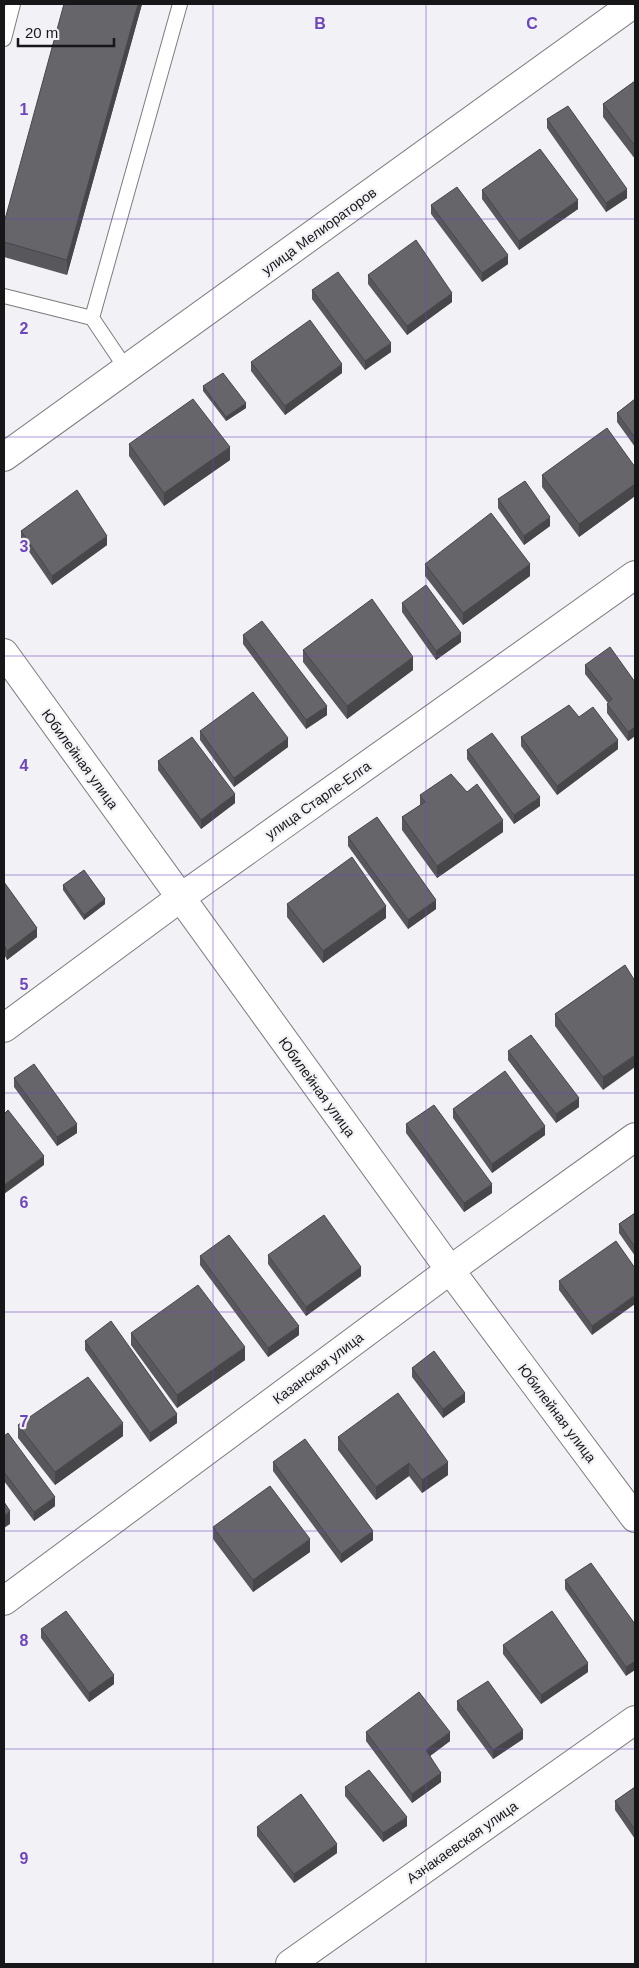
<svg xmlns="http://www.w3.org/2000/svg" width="639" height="1968" font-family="Helvetica,sans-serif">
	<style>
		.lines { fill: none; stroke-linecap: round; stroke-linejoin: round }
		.service-casing { stroke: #7c7c80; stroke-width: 16 }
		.minor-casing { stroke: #7c7c80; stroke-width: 30 }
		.service { stroke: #fff; stroke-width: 14 }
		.minor { stroke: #fff; stroke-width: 28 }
		.wall { fill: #58575b }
		.shaded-wall { fill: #47474a }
		.building { fill: #66656a; stroke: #47474a }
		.grid { fill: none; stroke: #6d45be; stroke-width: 1; stroke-opacity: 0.55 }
		.labels { text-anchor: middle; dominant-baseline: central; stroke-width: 4.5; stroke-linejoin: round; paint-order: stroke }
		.street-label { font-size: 14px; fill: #171719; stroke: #f2f2f6 }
		.grid-label { font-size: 16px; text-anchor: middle; font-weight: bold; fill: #6d45be; stroke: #f2f2f6; stroke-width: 4.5; stroke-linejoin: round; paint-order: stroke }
	</style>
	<rect width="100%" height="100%" fill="#f2f2f6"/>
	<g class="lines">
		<g class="service-casing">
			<path id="service" d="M4,39L13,4
				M4,296L92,318L127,370
				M92,318L180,4"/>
		</g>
		<g class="minor-casing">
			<path id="minor" d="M4,457L633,4
				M4,653L450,1270L635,1518
				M4,1028L180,898L635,575
				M4,1601L450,1270L635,1137
				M290,1964L635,1720"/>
		</g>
		<use href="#service" class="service"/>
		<use href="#minor" class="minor"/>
	</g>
	<path class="wall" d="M142,4L67,275L4,257V223Z
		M635,81V159L603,117V104Z
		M547,119L627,198L606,212L547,128Z
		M482,190L578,209L519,250L482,199Z
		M431,205L508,264L482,282L431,214Z
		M368,275L452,302L407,335L368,284Z
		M312,290L391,352L365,370L312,299Z
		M251,362L342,373L285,415L251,371Z
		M203,386L246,408L226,421L203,391Z
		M635,399V447L617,422V413Z
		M129,444L230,460L164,506L129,456Z
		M635,467V496L579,537L542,487V475Z
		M498,499L550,526L524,545L498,508Z
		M21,531L107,545L52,585L21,540Z
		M425,564L530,576L463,625L425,576Z
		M402,603L461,642L436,660L402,612Z
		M243,635L327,715L306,729L243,644Z
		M303,650L413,670L347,719L303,662Z
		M585,665L635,682V736L628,741L607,713V704L608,703L585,674Z
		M579,717L618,749L557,795L521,746V737Z
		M200,731L288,747L234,787L200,740Z
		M467,750L540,806L514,824L467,759Z
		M158,761L235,803L201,829L158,770Z
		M467,792L503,832L437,878L402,830V817L420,805V795Z
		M348,837L436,909L408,929L348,846Z
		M4,882L37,937L7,960L4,954Z
		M63,885L105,904L84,920L63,890Z
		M287,904L386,918L323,963L287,917Z
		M625,965L603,1090L555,1026V1014Z
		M508,1051L579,1107L556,1123L508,1060Z
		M14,1078L77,1133L57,1146L14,1087Z
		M453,1109L545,1135L492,1173L453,1118Z
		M406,1124L492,1193L464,1212L406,1133Z
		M635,1213V1256L619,1233V1224Z
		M268,1255L361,1276L306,1316L268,1264Z
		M200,1256L299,1335L268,1357L200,1265Z
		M635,1268L592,1335L559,1290V1281Z
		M131,1333L245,1360L177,1408L131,1345Z
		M85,1341L177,1423L150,1442L85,1350Z
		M412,1368L465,1402L443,1418L412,1377Z
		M18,1425L123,1436L55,1485L18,1438Z
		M4,1436L55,1506L34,1521L4,1481Z
		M338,1437L448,1475L422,1493L409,1476L376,1500L338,1450Z
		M273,1462L373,1540L341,1563L273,1471Z
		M213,1527L310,1552L253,1592L213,1539Z
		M565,1580L635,1624L626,1676L565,1589Z
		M41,1629L114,1684L89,1702L41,1638Z
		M503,1645L588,1672L541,1704L503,1654Z
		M457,1701L523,1739L493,1759L457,1710Z
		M366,1732L450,1741L430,1756L441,1782L412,1803L366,1741Z
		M345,1787L407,1826L383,1842L345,1796Z
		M635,1787V1839L615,1810V1801Z
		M257,1827L337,1853L294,1883L257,1836Z"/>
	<path class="shaded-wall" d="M138,4H142L67,275V260Z
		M627,189V198L606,212V203Z
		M578,200V209L519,250V241Z
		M508,255V264L482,282V273Z
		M452,293V302L407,335V326Z
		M391,343V352L365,370V361Z
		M342,364V373L285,415V406Z
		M246,403V408L226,421V417Z
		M230,447V460L164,506V493Z
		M635,484V496L579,537V524Z
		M550,517V526L524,545V536Z
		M107,536V545L52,585V576Z
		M530,564V576L463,625V613Z
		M461,633V642L436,660V651Z
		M413,657V670L347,719V706Z
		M327,706V715L306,729V720Z
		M635,727V736L628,741V732Z
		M288,738V747L234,787V778Z
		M618,740V749L557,795V786Z
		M235,794V803L201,829V820Z
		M540,797V806L514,824V815Z
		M503,820V832L437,878V866Z
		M105,899V904L84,920V915Z
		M436,900V909L408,929V920Z
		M386,906V918L323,963V951Z
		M37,928V937L7,960V951Z
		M635,1055V1067L603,1090V1077Z
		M579,1098V1107L556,1123V1114Z
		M77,1124V1133L57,1146V1137Z
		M545,1126V1135L492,1173V1164Z
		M44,1156V1165L4,1194V1185Z
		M492,1184V1193L464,1212V1203Z
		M361,1267V1276L306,1316V1307Z
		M635,1295V1304L592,1335V1326Z
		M299,1326V1335L268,1357V1348Z
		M245,1347V1360L177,1408V1395Z
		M465,1393V1402L443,1418V1409Z
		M177,1414V1423L150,1442V1433Z
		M123,1423V1436L55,1485V1472Z
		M448,1462V1475L422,1493V1480Z
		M409,1463V1476L376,1500V1487Z
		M55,1497V1506L34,1521V1512Z
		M10,1511V1524L4,1528V1516Z
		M373,1531V1540L341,1563V1554Z
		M310,1539V1552L253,1592V1580Z
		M635,1661V1670L626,1676V1667Z
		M588,1663V1672L541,1704V1695Z
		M114,1675V1684L89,1702V1693Z
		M523,1730V1739L493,1759V1750Z
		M450,1732V1741L426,1759V1750Z
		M441,1773V1782L412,1803V1794Z
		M407,1817V1826L383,1842V1833Z
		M337,1844V1853L294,1883V1874Z"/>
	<path class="building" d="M64,4H138L67,260L4,242V223Z
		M635,81V146L603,104Z
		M568,106L627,189L606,203L547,119Z
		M540,149L578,200L519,241L482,190Z
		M457,187L508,255L482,273L431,205Z
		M416,240L452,293L407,326L368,275Z
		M338,272L391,343L365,361L312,290Z
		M310,320L342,364L285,406L251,362Z
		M223,373L246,403L226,417L203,386Z
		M193,399L230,447L164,493L129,444Z
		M635,399V438L617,413Z
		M607,428L635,467V484L579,524L542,475Z
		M525,481L550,517L524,536L498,499Z
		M77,490L107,536L52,576L21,531Z
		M491,513L530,564L463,613L425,564Z
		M426,585L461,633L436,651L402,603Z
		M372,599L413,657L347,706L303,650Z
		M262,621L327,706L306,720L243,635Z
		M610,647L635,682V727L628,732L607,704L612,699L585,665Z
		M253,692L288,738L234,778L200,731Z
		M569,705L579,717L593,707L618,740L557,786L521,737Z
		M492,733L540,797L514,815L467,750Z
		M192,737L235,794L201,820L158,761Z
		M451,774L467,792L477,784L503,820L437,866L402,817L425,802L420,795Z
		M377,817L436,900L408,920L348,837Z
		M352,857L386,906L323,951L287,904Z
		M84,870L105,899L84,915L63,885Z
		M4,882L37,928L7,951L4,945Z
		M625,965L635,981V1055L603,1077L555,1014Z
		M531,1035L579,1098L556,1114L508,1051Z
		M34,1064L77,1124L57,1137L14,1078Z
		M505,1071L545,1126L492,1164L453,1109Z
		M434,1105L492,1184L464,1203L406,1124Z
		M8,1110L44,1156L4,1185V1114Z
		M635,1213V1247L619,1224Z
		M324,1215L361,1267L306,1307L268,1255Z
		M229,1235L299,1326L268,1348L200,1256Z
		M616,1241L635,1268V1295L592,1326L559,1281Z
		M198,1285L245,1347L177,1395L131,1333Z
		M111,1321L177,1414L150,1433L85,1341Z
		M434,1351L465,1393L443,1409L412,1368Z
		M88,1377L123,1423L55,1472L18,1425Z
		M398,1393L448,1462L422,1480L409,1463L376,1487L338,1437Z
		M8,1433L55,1497L34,1512L4,1472V1436Z
		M305,1439L373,1531L341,1554L273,1462Z
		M270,1486L310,1539L253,1580L213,1527Z
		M4,1502L10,1511L4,1516Z
		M591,1563L635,1624V1661L626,1667L565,1580Z
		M66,1611L114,1675L89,1693L41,1629Z
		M552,1611L588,1663L541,1695L503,1645Z
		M488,1681L523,1730L493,1750L457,1701Z
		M419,1692L450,1732L426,1750L441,1773L412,1794L366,1732Z
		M369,1770L407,1817L383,1833L345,1787Z
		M635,1787V1830L615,1801Z
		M301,1794L337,1844L294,1874L257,1827Z"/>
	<path class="grid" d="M213,4V1964M426,4V1964M4,219H635M4,437H635M4,656H635M4,875H635M4,1093H635M4,1312H635M4,1531H635M4,1749H635"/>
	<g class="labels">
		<g class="street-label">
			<text transform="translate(319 231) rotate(-36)">улица Мелиораторов</text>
			<text transform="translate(80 759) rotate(54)">Юбилейная улица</text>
			<text transform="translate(318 800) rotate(-35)">улица Старле-Елга</text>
			<text transform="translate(317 1087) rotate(54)">Юбилейная улица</text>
			<text transform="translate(318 1368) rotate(-37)">Казанская улица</text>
			<text transform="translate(557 1413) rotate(53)">Юбилейная улица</text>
			<text transform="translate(462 1842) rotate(-35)">Азнакаевская улица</text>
		</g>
	</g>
	<g class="grid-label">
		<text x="320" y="29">B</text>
		<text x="532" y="29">C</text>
		<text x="24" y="115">1</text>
		<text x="24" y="334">2</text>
		<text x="24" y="552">3</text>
		<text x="24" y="771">4</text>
		<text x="24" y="990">5</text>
		<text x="24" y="1208">6</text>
		<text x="24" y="1427">7</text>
		<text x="24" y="1646">8</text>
		<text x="24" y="1864">9</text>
	</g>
	<rect width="639" height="1968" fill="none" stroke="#171719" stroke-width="10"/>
	<path d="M18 38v8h96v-8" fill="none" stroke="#171719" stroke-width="2.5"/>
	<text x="25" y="38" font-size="15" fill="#171719" stroke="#f2f2f6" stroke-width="4" paint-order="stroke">20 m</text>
</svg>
